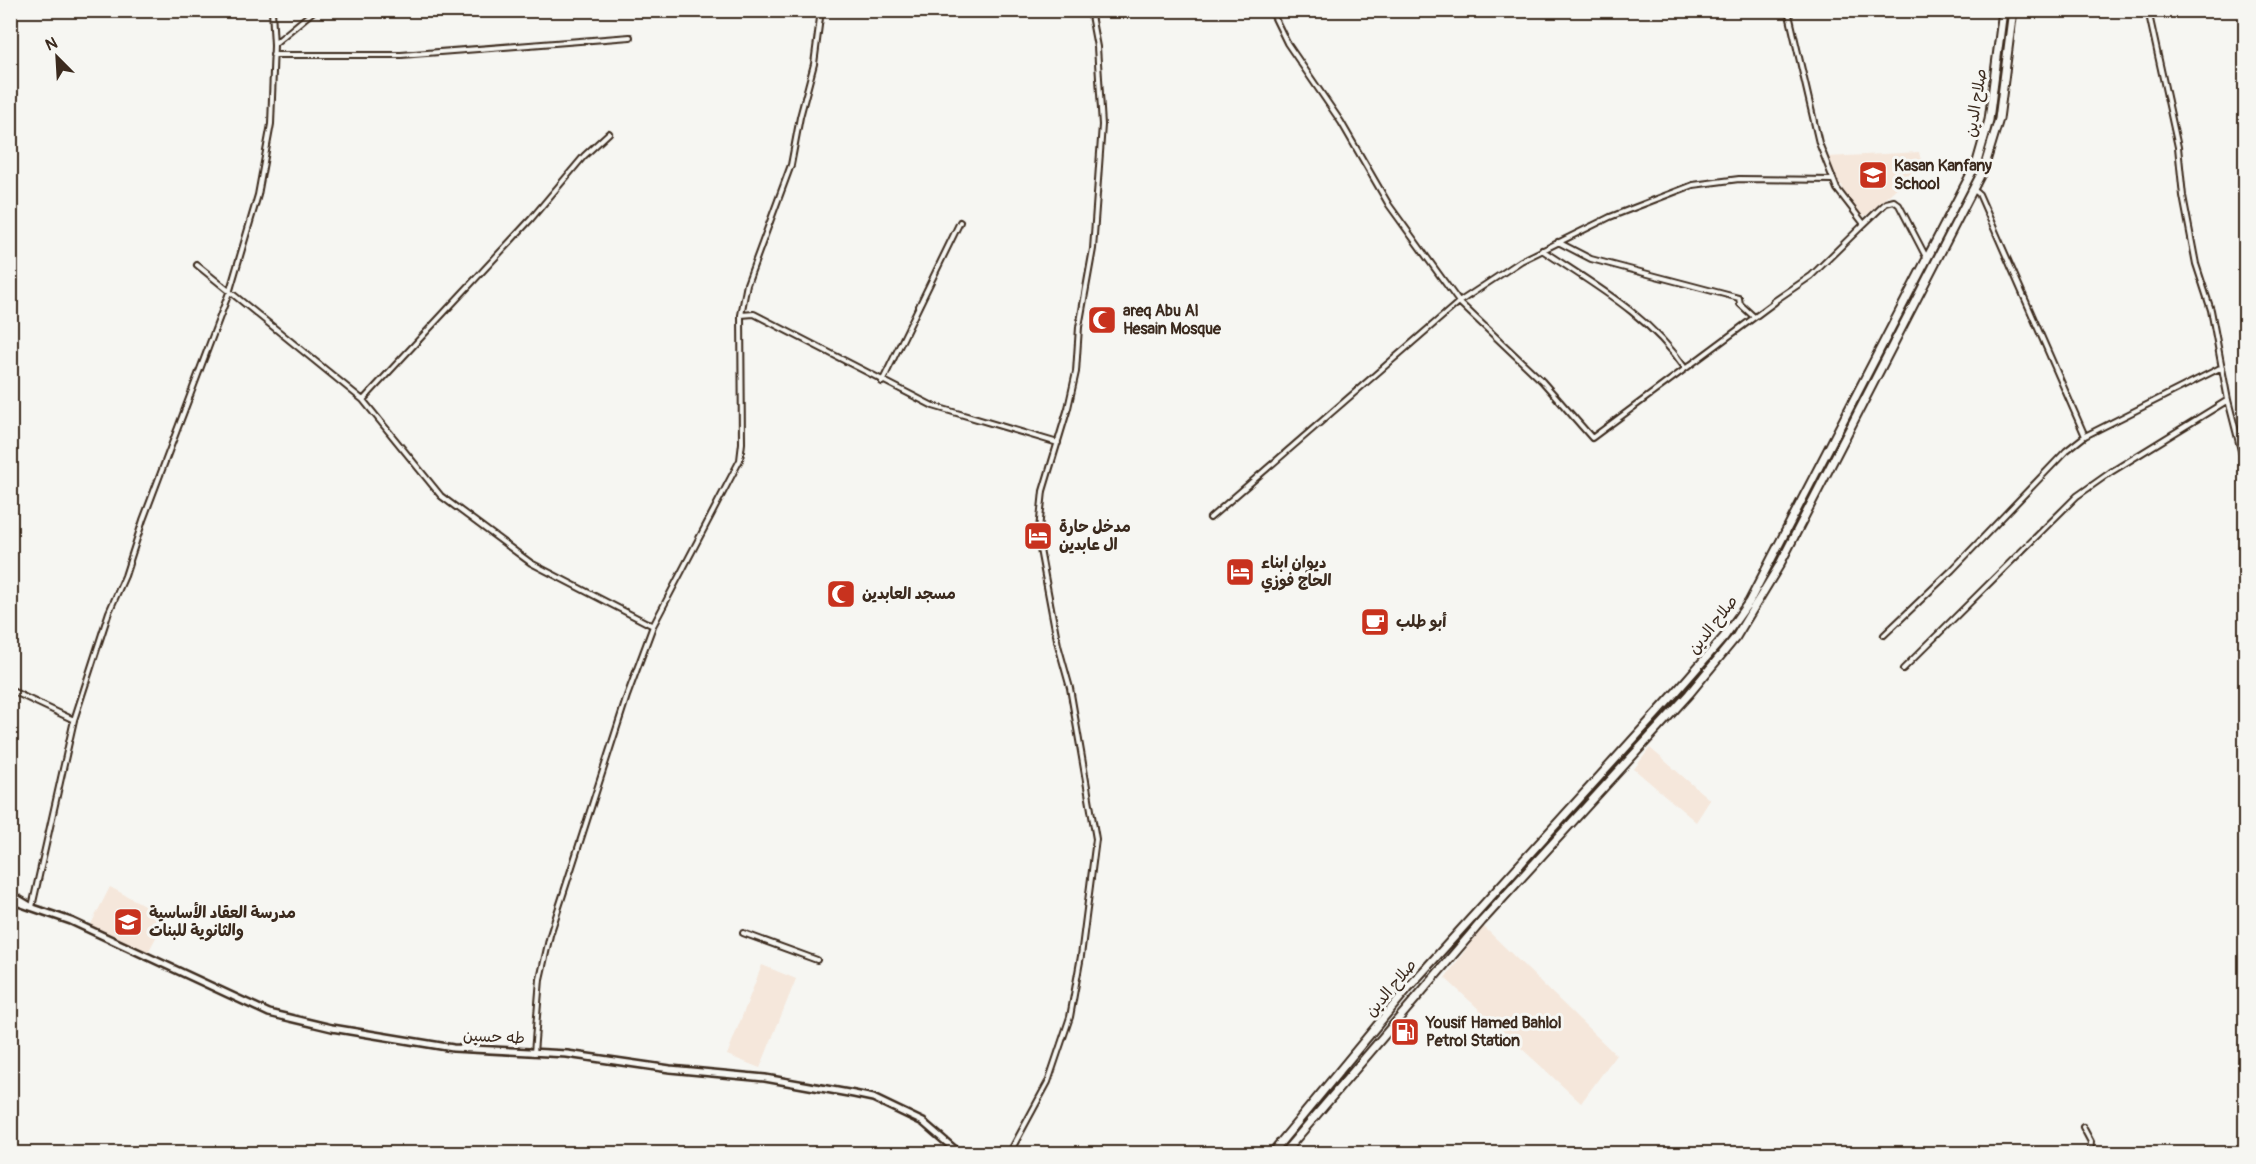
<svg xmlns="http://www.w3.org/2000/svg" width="2256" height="1164" font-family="Pangolin,'Playpen Sans Arabic',sans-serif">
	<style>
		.built { fill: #f5e7db }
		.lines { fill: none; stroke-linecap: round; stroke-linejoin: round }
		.street-casing { stroke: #3b2a1e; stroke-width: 8 }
		.secondary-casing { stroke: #3b2a1e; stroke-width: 10 }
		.highway-casing { stroke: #3b2a1e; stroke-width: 11 }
		.street { stroke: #f6f6f2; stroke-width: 4 }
		.secondary { stroke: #f6f6f2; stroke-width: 5 }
		.highway { stroke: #f6f6f2; stroke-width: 7 }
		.labels { text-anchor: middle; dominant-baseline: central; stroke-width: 6; stroke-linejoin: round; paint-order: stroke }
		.street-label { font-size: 16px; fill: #3b2a1e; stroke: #f6f6f2 }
		.poi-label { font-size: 16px; font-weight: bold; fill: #3b2a1e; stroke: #f6f6f2; text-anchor: start }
	</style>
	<rect width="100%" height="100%" fill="#f6f6f2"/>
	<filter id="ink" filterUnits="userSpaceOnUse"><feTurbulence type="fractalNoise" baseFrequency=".0167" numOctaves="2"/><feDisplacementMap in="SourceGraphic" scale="12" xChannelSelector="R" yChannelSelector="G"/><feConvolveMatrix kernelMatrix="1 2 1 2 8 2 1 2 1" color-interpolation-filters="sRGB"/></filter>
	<g filter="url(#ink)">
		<path class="built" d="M1919,152L1922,165L1867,215L1862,216L1843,191L1842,185L1839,186L1828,157Z
			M1650,748L1710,800L1696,822L1634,769Z
			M110,887L167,917L146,956L90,926Z
			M1483,926L1616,1055L1581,1103L1445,978Z
			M762,965L796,979L760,1068L727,1055Z"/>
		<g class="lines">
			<g class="street-casing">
				<path id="street" d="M1271,10L1287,43L1341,122L1389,205L1459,302L1542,381L1592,438L1775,302
					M1788,10L1819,143L1837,189L1864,224L1886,203L1894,201L1899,205L1925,255
					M2148,10L2178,147L2183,196L2196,264L2211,310L2228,400L2246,470
					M274,44L315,10
					M273,55H401L630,37
					M1974,190L1979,194L2085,436
					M1558,242L1591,259L1739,298L1740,304L1753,316
					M1542,250C1594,285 1649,315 1685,368
					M197,265L363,400L441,496L531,563L653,626
					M1773,302L1811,276L1864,224
					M741,315L754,314L933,406L1058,443
					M882,382L960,222
					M363,400L531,219L584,156L609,133
					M1210,518L1459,302L1521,261L1610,217L1693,185L1739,179L1833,180
					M1884,635L1952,570L2066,451L2085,436L2222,367
					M1903,669L2077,496L2111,472L2228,400
					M10,690L74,720
					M32,907L74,720L109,612L125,576L143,520L230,290L258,195L271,124L274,45L272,10
					M743,933L817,960
					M534,1053L540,979L550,935L627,696L653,626L740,460L742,443L741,315L747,284L791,165L800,117L814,64L821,10
					M2083,1127L2091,1142L2090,1154
					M1009,1154L1048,1082L1070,1017L1081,956L1096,839L1070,688L1058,645L1038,539L1043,491L1068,408L1076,372L1079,327L1093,249L1102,125L1097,47L1090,10"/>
			</g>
			<g class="secondary-casing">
				<path id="secondary" d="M10,894L30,906
					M10,900L71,921L269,1013L332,1028L453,1048L567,1054L670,1069L765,1078L854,1094L873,1098L923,1122L960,1154"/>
			</g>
			<g class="highway-casing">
				<path id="highway" d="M1271,1154L1408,988L1676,692L1724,637L1749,602L1977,162L1989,120L2003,10
					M1283,1154L1482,921L1689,694L1736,637L1779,566L1984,168L1999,119L2013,10"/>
			</g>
			<use href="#street" class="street"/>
			<use href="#secondary" class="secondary"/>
			<use href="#highway" class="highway"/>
		</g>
	</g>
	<defs>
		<g id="school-square" transform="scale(1.5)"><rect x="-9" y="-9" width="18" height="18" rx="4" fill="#c8321e" stroke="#f6f6f2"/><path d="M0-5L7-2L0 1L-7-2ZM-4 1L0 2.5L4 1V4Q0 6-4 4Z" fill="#fff"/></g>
		<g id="mosque-square" transform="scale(1.5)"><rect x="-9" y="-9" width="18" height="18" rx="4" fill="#c8321e" stroke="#f6f6f2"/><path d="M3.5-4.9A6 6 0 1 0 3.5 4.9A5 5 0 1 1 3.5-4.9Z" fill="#fff"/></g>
		<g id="hotel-square" transform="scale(1.5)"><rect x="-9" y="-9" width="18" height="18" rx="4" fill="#c8321e" stroke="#f6f6f2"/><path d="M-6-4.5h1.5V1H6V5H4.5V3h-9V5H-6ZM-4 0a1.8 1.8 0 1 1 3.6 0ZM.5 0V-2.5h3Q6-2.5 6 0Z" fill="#fff"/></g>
		<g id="cafe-square" transform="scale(1.5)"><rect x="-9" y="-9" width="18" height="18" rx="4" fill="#c8321e" stroke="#f6f6f2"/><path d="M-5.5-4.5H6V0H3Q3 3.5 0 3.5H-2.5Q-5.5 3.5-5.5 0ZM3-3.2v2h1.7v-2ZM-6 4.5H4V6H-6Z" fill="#fff"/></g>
		<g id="fuel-square" transform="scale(1.5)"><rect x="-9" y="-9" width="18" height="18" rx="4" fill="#c8321e" stroke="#f6f6f2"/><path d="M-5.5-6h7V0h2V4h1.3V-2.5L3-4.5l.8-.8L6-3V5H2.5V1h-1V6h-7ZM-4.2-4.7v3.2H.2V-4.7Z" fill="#fff"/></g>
	</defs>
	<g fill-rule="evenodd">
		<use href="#school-square" x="1873" y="175"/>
		<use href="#mosque-square" x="1102" y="320"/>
		<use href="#hotel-square" x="1038" y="536"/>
		<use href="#hotel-square" x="1240" y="572"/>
		<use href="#mosque-square" x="841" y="594"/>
		<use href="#cafe-square" x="1375" y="622"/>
		<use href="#school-square" x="128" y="922"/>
		<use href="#fuel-square" x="1405" y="1032"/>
	</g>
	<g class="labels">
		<g class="street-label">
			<text transform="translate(1976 103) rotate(-81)">صلاح الدين</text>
			<text transform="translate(1713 625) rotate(-52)">صلاح الدين</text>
			<text transform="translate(1391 988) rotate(-50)">صلاح الدين</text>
			<text transform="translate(494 1037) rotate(3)">طه حسين</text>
		</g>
		<g class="poi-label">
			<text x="1894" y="166">Kasan Kanfany<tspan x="1894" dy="18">School</tspan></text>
			<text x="1123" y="311">areq Abu Al<tspan x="1123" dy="18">Hesain Mosque</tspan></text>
			<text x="1059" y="527">مدخل حارة<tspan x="1059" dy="18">ال عابدين</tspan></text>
			<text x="1261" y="563">ديوان ابناء<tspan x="1261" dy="18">الحاج فوزي</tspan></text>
			<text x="862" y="594">مسجد العابدين</text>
			<text x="1396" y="622">أبو طلب</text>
			<text x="149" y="913">مدرسة العقاد الأساسية<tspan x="149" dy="18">والثانوية للبنات</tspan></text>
			<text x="1426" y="1023">Yousif Hamed Bahlol<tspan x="1426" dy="18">Petrol Station</tspan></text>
		</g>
	</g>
	<rect width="2256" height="1164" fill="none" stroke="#f6f6f2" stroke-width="36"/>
	<rect x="18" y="18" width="2220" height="1128" fill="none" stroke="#3b2a1e" stroke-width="2" filter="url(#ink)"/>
	<g transform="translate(57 57) rotate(336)" stroke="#f6f6f2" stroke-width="4.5" paint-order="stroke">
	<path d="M0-4.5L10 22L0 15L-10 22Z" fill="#3b2a1e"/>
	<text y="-9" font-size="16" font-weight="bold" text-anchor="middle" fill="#3b2a1e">N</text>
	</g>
</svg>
